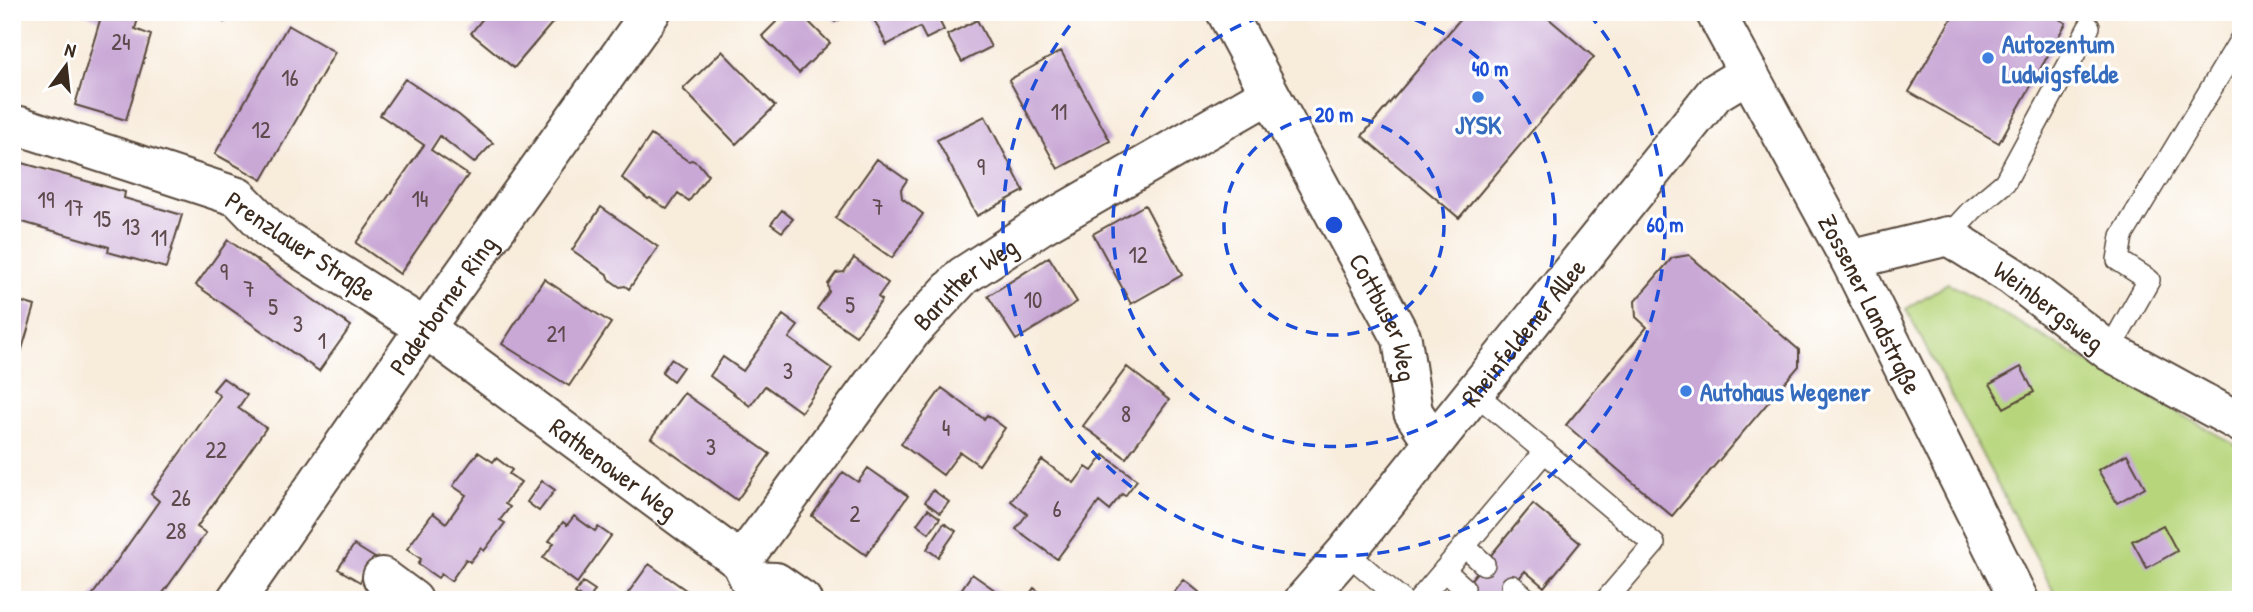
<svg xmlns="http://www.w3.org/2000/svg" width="2253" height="612" font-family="'Patrick Hand',sans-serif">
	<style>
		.green { fill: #b7d67c; stroke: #79804d; stroke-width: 2 }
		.building { fill: #c9a8d6 }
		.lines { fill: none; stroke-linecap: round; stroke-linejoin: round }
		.service-casing { stroke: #57473a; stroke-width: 24 }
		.minor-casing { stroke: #57473a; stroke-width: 42 }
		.secondary-casing { stroke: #57473a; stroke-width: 42 }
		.service { stroke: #fff; stroke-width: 21 }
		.minor { stroke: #fff; stroke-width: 38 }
		.secondary { stroke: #fff; stroke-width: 38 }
		.ring { fill: none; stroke: #1d4ed8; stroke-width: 3.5; stroke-dasharray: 12 9 }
		.shop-dot { fill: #3f7fe0; stroke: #fff; stroke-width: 2.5 }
		.labels { text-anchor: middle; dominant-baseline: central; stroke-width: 6; stroke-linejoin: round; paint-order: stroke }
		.number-label { font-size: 23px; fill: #5e4a4c }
		.shop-label { font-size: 26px; font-weight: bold; fill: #366cbe; stroke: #fff; text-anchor: start }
		.street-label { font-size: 26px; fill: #3b2a1e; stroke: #fff }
		.centre { fill: #1d4ed8; stroke: #fff; stroke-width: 3.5 }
		.ring-label { font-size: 21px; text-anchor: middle; font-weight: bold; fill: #1d4ed8; stroke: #fff; stroke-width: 6; stroke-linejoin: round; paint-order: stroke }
	</style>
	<rect width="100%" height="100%" fill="#fff"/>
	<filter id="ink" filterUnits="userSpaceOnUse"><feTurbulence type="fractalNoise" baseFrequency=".0143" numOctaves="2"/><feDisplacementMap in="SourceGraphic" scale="14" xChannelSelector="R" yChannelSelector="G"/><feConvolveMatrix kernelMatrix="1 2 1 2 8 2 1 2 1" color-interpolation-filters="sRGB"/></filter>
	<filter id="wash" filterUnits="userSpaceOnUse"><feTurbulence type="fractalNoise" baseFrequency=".00686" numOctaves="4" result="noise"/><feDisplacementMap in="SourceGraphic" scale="28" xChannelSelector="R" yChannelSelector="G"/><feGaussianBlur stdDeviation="1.57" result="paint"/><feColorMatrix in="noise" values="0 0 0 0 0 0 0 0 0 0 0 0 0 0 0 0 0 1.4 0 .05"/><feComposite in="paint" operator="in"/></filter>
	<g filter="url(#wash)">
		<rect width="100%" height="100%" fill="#f8ecdb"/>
		<path class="green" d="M1948,283L2241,448V600H2058L1906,309Z"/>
		<g id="blocks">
			<path class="building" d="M80,12H140L135,29L151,35L126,120L75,105L100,20Z
				M213,12H232L224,22Z
				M488,12H550L547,17L553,22L514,68L471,33Z
				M786,12H799L830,43L799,73L762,36Z
				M830,12H847L849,15L835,22Z
				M879,12H935L944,30L926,39L920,27L887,45L872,16Z
				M1466,12H1541L1594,57L1459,218L1362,136Z
				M1955,12H2047L2066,23L1999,143L1909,92Z
				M977,20L991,47L962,62L947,35Z
				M288,25L335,52L262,180L215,154Z
				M722,51L775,106L736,144L683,89Z
				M1061,51L1110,141L1058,169L1009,80Z
				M405,79L459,115L493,143L474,163L440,136L431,150L468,175L400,274L356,243L424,145L380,115Z
				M985,116L1024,191L977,216L937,140Z
				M651,135L688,161L692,160L699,164L708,175L689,201L678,193L667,209L650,198L648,199L622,178Z
				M877,159L907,180L901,189L902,198L923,214L892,258L835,218Z
				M12,160L125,192L124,198L182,215L166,268L108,252L109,247L12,219Z
				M1145,205L1182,275L1131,304L1093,234Z
				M601,207L658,247L629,289L625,286L620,287L610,280L608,275L572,250Z
				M782,210L793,219L782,232L771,224Z
				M228,240L351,326L319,371L196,285Z
				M1689,255L1799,350V366L1672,516L1566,425L1647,327L1636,317L1635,301L1672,258Z
				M1049,257L1077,302L1016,340L988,296Z
				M854,258L888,283L878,297L882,300L856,336L817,309L829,292L828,284L836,273L844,272Z
				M544,279L611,323L569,386L502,344Z
				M12,299L35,306L13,379H12Z
				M783,315L798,326L789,338L832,369L801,412L765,386L750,406L710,376L723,357L743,371Z
				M671,359L683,367L673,381L662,372Z
				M1127,367L1169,400L1126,458L1083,426Z
				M2021,367L2034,392L2004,408L1990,384Z
				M223,378L247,395L238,408L266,428L197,527L206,533L158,600H89L159,501L151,494L220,396L213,390Z
				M942,388L984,419L987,415L1005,428L979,465L960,452L943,475L901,444Z
				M684,393L770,454L737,500L651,438Z
				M478,452L493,462L496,458L512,470L509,474L521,482L505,504L510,507L500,520L505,523L484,551L481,548L470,562L466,559L451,581L441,574L438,578L418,564L421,559L407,549L433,513L446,523L466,495L453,486Z
				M2127,454L2145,487L2117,503L2098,470Z
				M1104,455L1137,480L1125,496L1122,494L1109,510L1099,502L1057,559L1016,529L1027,514L1011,501L1042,460L1074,483L1086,467L1092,471Z
				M868,468L908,496L866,555L812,516L843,472L858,482Z
				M542,481L555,490L539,511L527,502Z
				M933,490L949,502L940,513L925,502Z
				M1533,504L1580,543L1544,587L1525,571L1501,600H1454Z
				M928,509L940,518L929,533L917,524Z
				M574,516L595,531L598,527L611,536L577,583L543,558L554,543L549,541L563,522L567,525Z
				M944,523L956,531L938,557L927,549Z
				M2163,525L2177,551L2147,568L2132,541Z
				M354,545L375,558L360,582L338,569Z
				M649,564L697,598L695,600H623Z
				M972,574L1009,600H954Z
				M1184,580L1209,600H1168Z
				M583,582L595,590L589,600H584L575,593Z
				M1034,588L1046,597L1044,600H1025Z"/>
		</g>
	</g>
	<g filter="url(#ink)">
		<use href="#blocks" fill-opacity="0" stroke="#57473a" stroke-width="2"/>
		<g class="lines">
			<g class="service-casing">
				<path id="service" d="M1948,236L1973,209L2005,182L2089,27
					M2109,351L2149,280L2118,260L2122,236L2241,39
					M1474,392L1654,544L1606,600
					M1464,546L1484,564
					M1346,552L1402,600
					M1444,570L1464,588
					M1512,586L1528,600
					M1419,600L1545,451"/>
			</g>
			<g class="minor-casing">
				<g id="minor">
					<path id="s1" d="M1226,12L1402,339L1413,412L1433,442"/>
					<path id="s2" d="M12,128L20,126L238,197L270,230L425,328L741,562L750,581"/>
					<path id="s3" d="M1850,260L1948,236L2012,276L2109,351L2241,423"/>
					<path id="s4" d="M741,562L911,332L963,276L1040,226L1269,94"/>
					<path d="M382,577L413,600"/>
					<path d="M750,581L776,582L802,600"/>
					<path id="s5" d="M236,600L425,328L651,12"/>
					<path id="s6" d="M1304,600L1346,552L1715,93L1748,73"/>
				</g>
			</g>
			<g class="secondary-casing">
				<g id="secondary">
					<path id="s7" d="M1715,12L1850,260L2019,600"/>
				</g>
			</g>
			<use href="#service" class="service"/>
			<use href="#minor" class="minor"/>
			<use href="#secondary" class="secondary"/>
		</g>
	</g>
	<g class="ring">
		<circle cx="1334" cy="225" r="110"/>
		<path d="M1395 13A221 221 0 1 1 1273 13"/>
		<path d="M1589 14A331 331 0 1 1 1079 14"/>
	</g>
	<g class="shop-dot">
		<circle cx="1988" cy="58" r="7"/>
		<circle cx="1478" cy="97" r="7"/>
		<circle cx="1686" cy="391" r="7"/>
	</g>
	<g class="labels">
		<g class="number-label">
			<text x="121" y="41">24</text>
			<text x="290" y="77">16</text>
			<text x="1059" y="111">11</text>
			<text x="261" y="129">12</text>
			<text x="981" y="166">9</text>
			<text x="420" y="198">14</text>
			<text x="46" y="199">19</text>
			<text x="878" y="206">7</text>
			<text x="74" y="207">17</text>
			<text x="102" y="218">15</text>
			<text x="131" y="226">13</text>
			<text x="159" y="237">11</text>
			<text x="1138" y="254">12</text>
			<text x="224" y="271">9</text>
			<text x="249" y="288">7</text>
			<text x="1033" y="299">10</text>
			<text x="850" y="304">5</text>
			<text x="273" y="306">5</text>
			<text x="298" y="323">3</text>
			<text x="556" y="333">21</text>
			<text x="322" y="340">1</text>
			<text x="788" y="370">3</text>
			<text x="1126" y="413">8</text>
			<text x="946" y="427">4</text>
			<text x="711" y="446">3</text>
			<text x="216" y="449">22</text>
			<text x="181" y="497">26</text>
			<text x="1057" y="508">6</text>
			<text x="855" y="513">2</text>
			<text x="176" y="530">28</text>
		</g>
		<g class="shop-label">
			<text x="2002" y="43">Autozentum<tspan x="2002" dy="30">Ludwigsfelde</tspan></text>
			<text x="1478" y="124" text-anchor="middle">JYSK</text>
			<text x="1700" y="391">Autohaus Wegener</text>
		</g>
		<g class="street-label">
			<text transform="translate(301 246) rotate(34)">Prenzlauer Straße</text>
			<text stroke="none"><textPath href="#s4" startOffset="359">Baruther Weg</textPath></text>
			<text stroke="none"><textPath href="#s7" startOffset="331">Zossener Landstraße</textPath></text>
			<text stroke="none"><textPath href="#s5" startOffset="360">Paderborner Ring</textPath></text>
			<text stroke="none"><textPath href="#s3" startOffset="224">Weinbergsweg</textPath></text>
			<text stroke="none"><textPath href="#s1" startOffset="345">Cottbuser Weg</textPath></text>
			<text stroke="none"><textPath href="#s6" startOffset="346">Rheinfeldener Allee</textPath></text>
			<text stroke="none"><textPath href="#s2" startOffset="702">Rathenower Weg</textPath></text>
		</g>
	</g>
	<circle cx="1334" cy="225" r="10" class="centre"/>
	<g class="ring-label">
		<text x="1490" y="76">40 m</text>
		<text x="1334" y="122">20 m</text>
		<text x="1665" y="232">60 m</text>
	</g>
	<rect width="2253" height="612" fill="none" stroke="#fff" stroke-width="42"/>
	<g transform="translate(66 66) rotate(15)" stroke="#ffffff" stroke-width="5" paint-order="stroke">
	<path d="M0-5L12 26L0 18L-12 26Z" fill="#3b2a1e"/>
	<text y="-10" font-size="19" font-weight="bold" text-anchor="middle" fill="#3b2a1e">N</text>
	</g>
</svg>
